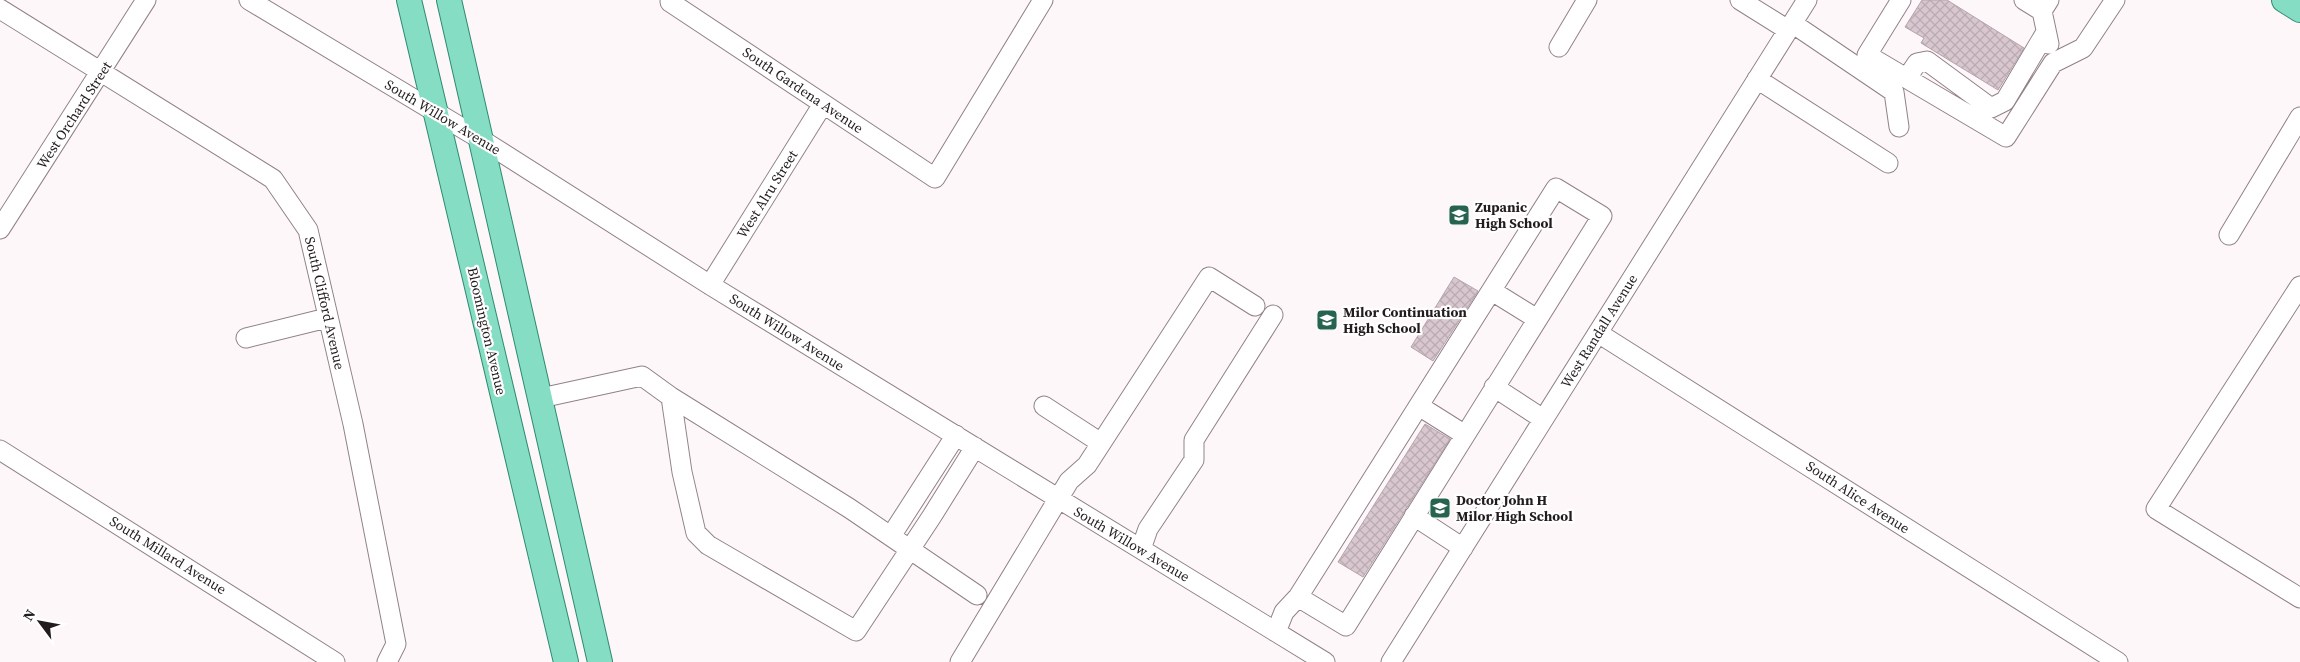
<svg xmlns="http://www.w3.org/2000/svg" width="2300" height="662" font-family="'Source Serif 4',serif">
	<style>
		.building { fill: url(#building-cross-hatch); stroke: #b5a4ac }
		.lines { fill: none; stroke-linecap: round; stroke-linejoin: round }
		.minor-casing { stroke: #928189; stroke-width: 21 }
		.major-casing { stroke: #2e8a70; stroke-width: 26 }
		.minor { stroke: #fff; stroke-width: 19 }
		.major { stroke: #85ddc3; stroke-width: 24 }
		.labels { text-anchor: middle; dominant-baseline: central; stroke-width: 4.5; stroke-linejoin: round; paint-order: stroke }
		.street-label { font-size: 14px; fill: #231c1f; stroke: #fff }
		.poi-label { font-size: 14px; font-weight: bold; fill: #231c1f; stroke: #fff; text-anchor: start }
	</style>
	<defs>
		<pattern id="building-cross-hatch" width="8" height="8" patternUnits="userSpaceOnUse" patternTransform="scale(1.25)"><rect width="8" height="8" fill="#d9c7d0"/><path d="M0 0l8 8M0 8l8-8" fill="none" stroke="#baaab2"/></pattern>
	</defs>
	<rect width="100%" height="100%" fill="#fef7fa"/>
	<path class="building" d="M1922,0H1947L2024,48L1998,90L1921,43L1924,38L1905,27Z
		M1454,277L1478,291L1433,361L1411,347Z
		M1425,424L1450,439L1363,577L1338,562Z"/>
	<g class="lines">
		<g class="minor-casing">
			<path id="minor" d="M249,0L482,140L710,285L1325,662
				M672,0L670,2L935,178L1043,0
				M1740,0L1788,30
				M1901,0L1867,55L2006,137L2053,63L2083,48L2115,0
				M2024,0L2042,11
				M2049,0L2042,11L2049,44
				M0,9L273,179L308,230L353,424L396,644L387,662
				M1792,23L1894,92L1899,127
				M1559,47L1587,0
				M1907,78L1917,63L1927,61L1991,108L2005,101L2046,32
				M1757,79L1888,163
				M0,229L146,0
				M2229,235L2300,117
				M710,285L823,104
				M2300,286L2156,509L2300,598
				M1492,291L1537,319
				M1598,333L2118,662
				M246,338L327,318
				M1494,387L1543,419
				M671,397L682,472L696,533L708,545L856,631L932,516L975,447
				M541,398L642,376L671,397L849,508L977,595
				M1044,406L1101,443
				M1419,406L1465,435
				M0,450L335,662
				M1414,516L1463,548
				M891,536L956,435
				M1141,549L1148,529L1194,460V440L1273,315
				M1276,632L1284,612L1298,597L1556,188L1602,216L1346,626L1298,597
				M960,662L1069,481L1087,465L1209,277L1255,306
				M1391,662L1807,0"/>
		</g>
		<g class="major-casing">
			<path id="major" d="M409,0L566,662
				M449,0L600,662
				M2284,0L2300,10"/>
		</g>
		<use href="#minor" class="minor"/>
		<use href="#major" class="major"/>
	</g>
	<defs>
		<g id="school-square" transform="scale(1.125)"><rect x="-9" y="-9" width="18" height="18" rx="4" fill="#276450" stroke="#fff"/><path d="M0-5L7-2L0 1L-7-2ZM-4 1L0 2.5L4 1V4Q0 6-4 4Z" fill="#fff"/></g>
	</defs>
	<g fill-rule="evenodd">
		<use href="#school-square" x="1459" y="215"/>
		<use href="#school-square" x="1327" y="320"/>
		<use href="#school-square" x="1440" y="508"/>
	</g>
	<g class="labels">
		<g class="street-label">
			<text transform="translate(803 90) rotate(34)">South Gardena Avenue</text>
			<text transform="translate(74 115) rotate(-57)">West Orchard Street</text>
			<text transform="translate(443 117) rotate(31)">South Willow Avenue</text>
			<text transform="translate(767 194) rotate(-58)">West Alru Street</text>
			<text transform="translate(325 303) rotate(77)">South Clifford Avenue</text>
			<text transform="translate(487 331) rotate(77)">Bloomington Avenue</text>
			<text transform="translate(1599 331) rotate(-58)">West Randall Avenue</text>
			<text transform="translate(787 332) rotate(32)">South Willow Avenue</text>
			<text transform="translate(1858 497) rotate(33)">South Alice Avenue</text>
			<text transform="translate(1132 544) rotate(31)">South Willow Avenue</text>
			<text transform="translate(168 555) rotate(32)">South Millard Avenue</text>
		</g>
		<g class="poi-label">
			<text x="1475" y="207">Zupanic<tspan x="1475" dy="16">High School</tspan></text>
			<text x="1343" y="312">Milor Continuation<tspan x="1343" dy="16">High School</tspan></text>
			<text x="1456" y="500">Doctor John H<tspan x="1456" dy="16">Milor High School</tspan></text>
		</g>
	</g>
	<g transform="translate(40 622) rotate(302)" stroke="#ffffff" stroke-width="4" paint-order="stroke">
	<path d="M0-4L9 19L0 12L-9 19Z" fill="#231c1f"/>
	<text y="-8" font-size="14" font-weight="bold" text-anchor="middle" fill="#231c1f">N</text>
	</g>
</svg>
